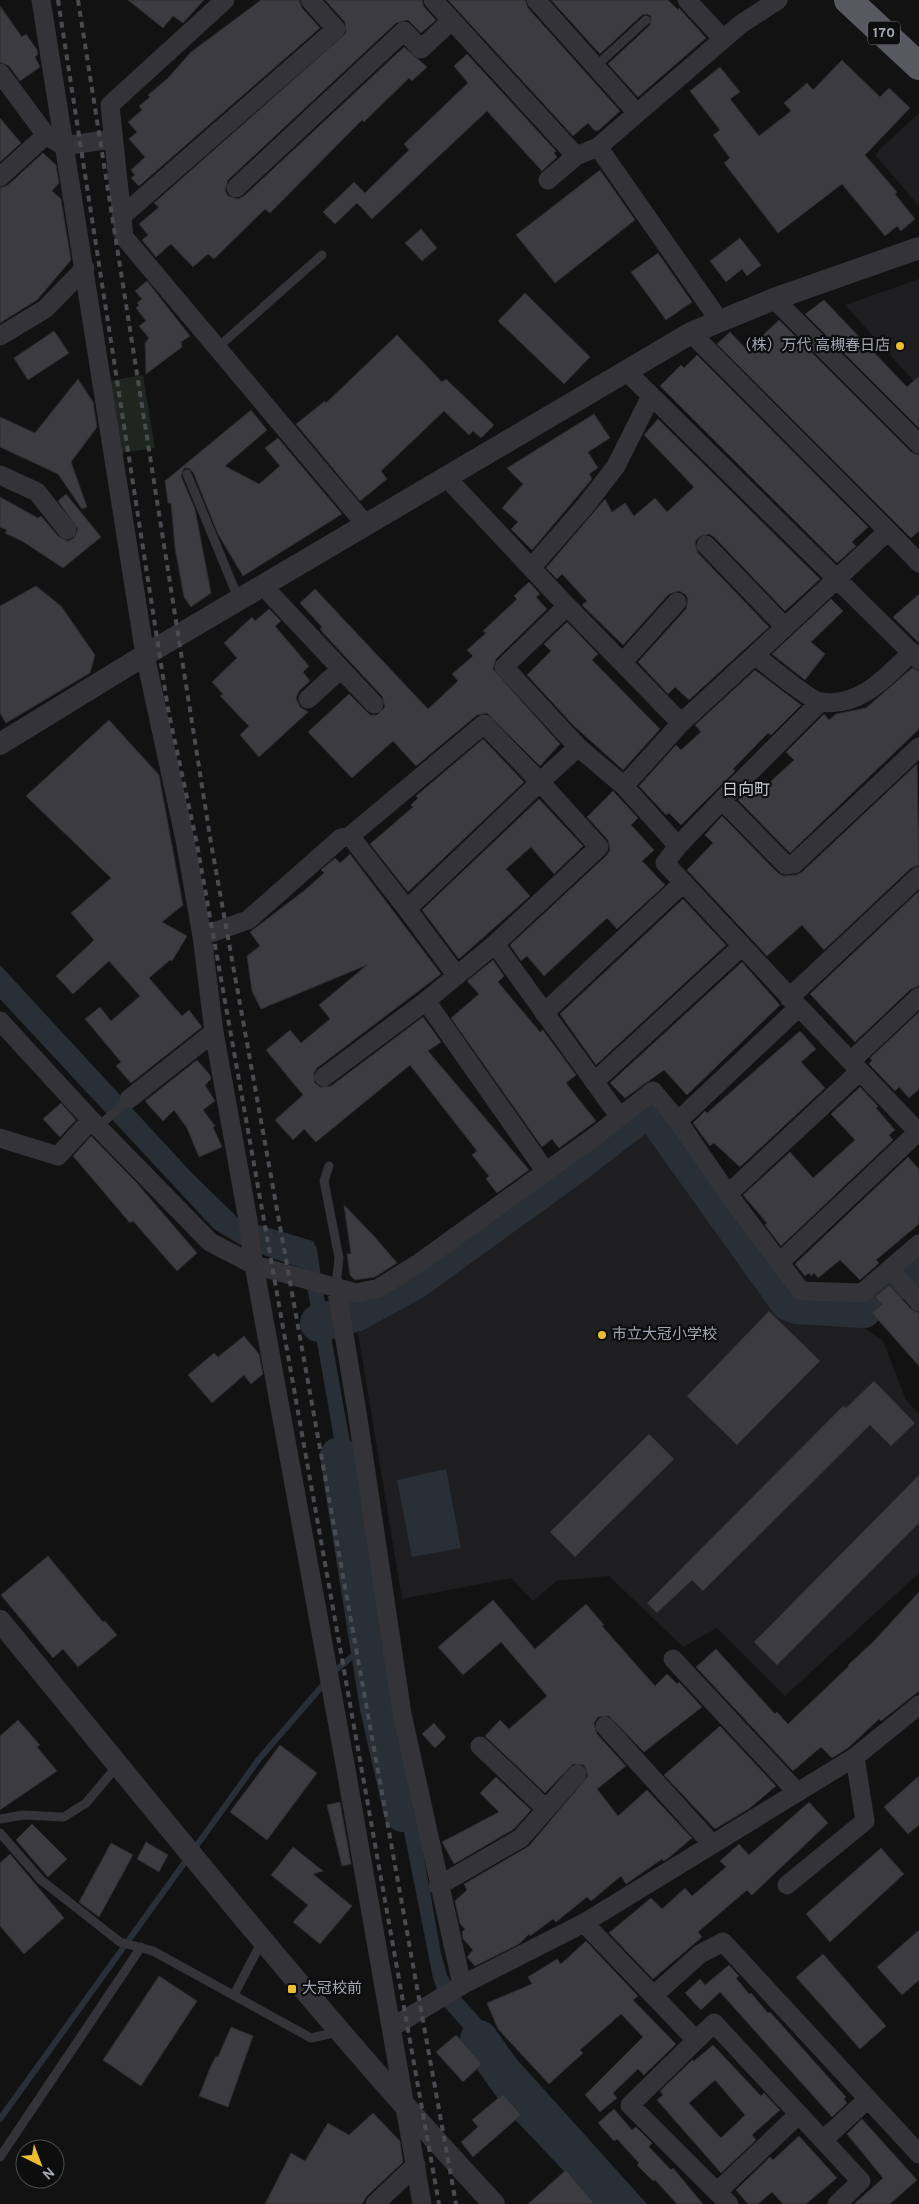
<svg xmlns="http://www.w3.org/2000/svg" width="919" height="2204" font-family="Overpass,'Noto Sans JP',sans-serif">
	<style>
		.built { fill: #1e1e20 }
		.green { fill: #1e261f }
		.water { fill: #282f36 }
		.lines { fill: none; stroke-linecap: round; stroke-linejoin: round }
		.stream { stroke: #282f36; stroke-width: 6 }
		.river { stroke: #282f36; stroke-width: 38 }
		.building { fill: #3c3c40; stroke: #2c2c2f; fill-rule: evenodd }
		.service { stroke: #333338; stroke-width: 9 }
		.minor { stroke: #333338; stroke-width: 19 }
		.tertiary { stroke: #333338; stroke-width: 22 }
		.trunk { stroke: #575860; stroke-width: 28 }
		.rail { stroke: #4a4b51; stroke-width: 4; stroke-dasharray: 6 5; stroke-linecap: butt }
		.poi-dot { fill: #ecbd31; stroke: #0d0d0e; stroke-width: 2 }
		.labels { text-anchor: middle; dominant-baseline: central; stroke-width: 4.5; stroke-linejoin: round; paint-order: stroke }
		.shield { fill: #0d0d0e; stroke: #767982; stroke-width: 1 }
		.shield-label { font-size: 14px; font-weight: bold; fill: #a3a7b3 }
		.poi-label { font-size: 15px; fill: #a3a7b3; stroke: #0d0d0e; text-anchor: start }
		.neighbourhood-label { font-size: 16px; fill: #c4c6d0; stroke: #0d0d0e }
	</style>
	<rect width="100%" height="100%" fill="#121213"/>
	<path class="built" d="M919,113V206L876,156L879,150Z
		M919,279V387L845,305Z
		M652,1126L784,1311L850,1318L883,1341L906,1400L919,1414V1573L785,1696L717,1628L683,1647L609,1576L557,1581L533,1601L511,1578L402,1599L358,1334L360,1324L639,1127Z"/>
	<path class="green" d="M143,375L155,448L115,454L103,382Z"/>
	<path class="water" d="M0,965L191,1172L239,1219L313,1241L317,1249L323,1291L441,1953L447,1975L459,1995L647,2204H618L442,2004L433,1978L401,1817L304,1269L247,1249L214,1229L0,999Z
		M446,1469L461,1548L412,1557L397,1480Z"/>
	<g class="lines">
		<path class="stream" d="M0,2119L259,1759L336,1670L368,1643"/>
		<path class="river" d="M319,1323L355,1313L415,1280L574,1165L644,1111L653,1112L789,1302L797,1305L863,1309L919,1261
			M339,1456L379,1708L403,1813
			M479,2039L520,2097L621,2204"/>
	</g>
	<path class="building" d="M128,0H204L183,23L173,16L163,28Z
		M261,0H299L302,8L320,28L139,186L131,178L135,175L131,170L145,157L129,139L137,132L128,122L142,110L139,106L150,97L148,95L168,78L191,52Z
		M325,0H422L424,7L436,20L421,33L408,20L396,23L228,180L225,190L228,196L238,199L244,196L404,47L427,67L412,81L409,78L364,122L362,120L270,213L265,209L214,259L208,254L193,267L171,244L156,257L142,240L148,235L139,224L159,207L154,203L346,33L345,22Z
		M448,0H525L528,8L620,111L599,130L595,131L588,123L573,136Z
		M551,0H668L678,10L679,8L706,38L638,97L608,64L650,25L651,16L647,14L642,15L600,54Z
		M0,6L22,37L26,34L37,50L38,54L35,57L40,67L20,81L9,66L0,62Z
		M467,54L556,151L554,153L557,157L542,171L487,111L372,219L357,203L335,224L323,212L354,182L365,193L409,150L404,144L468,83L454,66Z
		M842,60L880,97L889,88L910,108L865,155L897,192L895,194L915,219L901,231L897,226L885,236L842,184L778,233L724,163L730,158L713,135L720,130L690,91L720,67L740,92L730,99L759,136L791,111L784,103L807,83L813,90Z
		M0,118L21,143L0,162Z
		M43,153L56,165L59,183L52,191L61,199L71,260L37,300L0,323V188L8,185Z
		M600,170L635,220L555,283L516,235Z
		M421,229L437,248L422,261L405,243Z
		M740,238L761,265L747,276L742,269L726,282L710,261Z
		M658,253L692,302L666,320L631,272Z
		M147,281L190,336L181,342L182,347L146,374L145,343L149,338L139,326L146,321L136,308L139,305L137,303L142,299L135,291Z
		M525,293L590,357L564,384L498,321Z
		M824,300L907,387L919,376V428L805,314Z
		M779,320L911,452L919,455V531L911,538L717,344L730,332L747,350Z
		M54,331L69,353L28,380L14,358Z
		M397,335L442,382L446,379L494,425L481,438L473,431L469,435L444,411L381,471L387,479L360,501L296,424L325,401L326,403Z
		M697,355L868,527L852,542L856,546L837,563L660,386L681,365L684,368Z
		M78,379L93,402L97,427L71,462L87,507L82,509L58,474L0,447V417L35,433Z
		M251,410L267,430L225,466L259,484L280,466L265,448L278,438L342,514L243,576L218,534L193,472L188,468H184L181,476L195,509L211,593L191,607L184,597L175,548L171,503H168L165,481Z
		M594,414L610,438L588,452L598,468L589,474L592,479L532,550L511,529L518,522L502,508L523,484L507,468Z
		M658,419L820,579L785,611L714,537L709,534L699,537L695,542L698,553L769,627L689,700L675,687L668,694L638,662L686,609L688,599L685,594L679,591L669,594L623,645L582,605L587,601L562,574L557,579L546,568L605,499L612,512L625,503L634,516L655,498L667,512L694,487L644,435Z
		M66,494L101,537L63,568L22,541L5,533L7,530L0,527V497L38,518L41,516L59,537L68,541L74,538L78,529L58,501Z
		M529,582L540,594L536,597L547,609L496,659L493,669L560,744L540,766L487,713L477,715L416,766L393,741L352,778L308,732L349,694L370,715H377L385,707L382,696L325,635L320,629L322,627L300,603L315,589L428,709L458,681L452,674L473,656L467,650L486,633L483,631L517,599L514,596Z
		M36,586L61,606L95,655L90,673L6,723L0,713V606Z
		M919,594V643L893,617Z
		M831,599L843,611L811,642L825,654L805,680L772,654Z
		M269,609L281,621L275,626L309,666L303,672L310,681L299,691L296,698L300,707L308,712L259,757L240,735L249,726L220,696L223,694L212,682L237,658L224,643L252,617L255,621Z
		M567,622L598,654L592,660L660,729L623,770L573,725L527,675L551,651L544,644Z
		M912,668L919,671V729L790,853L738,800L751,787L757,794L794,760L786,752L824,714L829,720L836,714L866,708Z
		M755,670L801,705L771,735L768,733L733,769L735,771L681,825L669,813L666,815L639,786L676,745L681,750L701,732L695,725Z
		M109,720L159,775L183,905L162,922L187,936L172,961L170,960L149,978L182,1016L189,1010L202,1027L131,1083L116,1066L121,1062L85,1019L100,1007L111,1021L140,996L109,961L73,994L56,976L94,940L71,913L111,878L26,796Z
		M483,739L524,782L408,892L370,844L413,807L411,805L418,798L416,796Z
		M917,764L919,865L911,868L824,950L802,925L767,956L687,870L713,843L705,835L722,816L778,873L783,876L796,875L802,872Z
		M613,791L638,818L631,825L654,850L642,861L665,885L617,929L607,918L544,976L527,956L521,961L510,945L607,855L610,850L608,840L587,817Z
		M539,799L583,846L554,874L531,847L506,869L530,896L459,959L422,910Z
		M350,854L441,974L317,1068L314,1073L315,1083L320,1087L331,1086L423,1017L441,1042L428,1051L529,1170L497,1193L486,1179L489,1176L472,1155L477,1151L410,1065L316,1142L304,1129L293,1140L275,1120L303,1095L266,1050L290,1030L301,1043L330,1019L319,1005L367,965L261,1009L252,991L247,956L260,946L250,932L305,890L324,873L321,870L335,858L340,863Z
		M919,891V986L911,989L855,1042L810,994Z
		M683,899L726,945L596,1065L560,1014Z
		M493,960L504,976L498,982L540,1032L543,1030L576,1075L566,1083L596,1121L559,1148L552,1139L542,1147L451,1018L479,994L467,981Z
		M742,962L780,1005L687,1095L664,1070L625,1098L610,1083Z
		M919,1012V1089L909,1098L899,1087L895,1091L869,1064L872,1060L870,1058Z
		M800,1031L816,1049L801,1062L825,1088L740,1167L714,1143L710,1146L693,1123L705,1111L707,1113Z
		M197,1060L210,1075L211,1079L205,1085L215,1101L203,1110L215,1126L213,1127L222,1147L199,1157L187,1128L174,1110L163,1121L145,1101Z
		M860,1087L878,1106L876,1108L895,1130L889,1135L893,1140L781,1246L765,1225L767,1223L743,1195L790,1152L813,1178L855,1140L831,1114Z
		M61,1103L76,1120L60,1137L43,1119Z
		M91,1136L136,1182L197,1253L177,1271L133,1221L130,1223L73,1156Z
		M908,1157L919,1169V1224L876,1260L879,1263L860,1280L840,1260L818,1278L814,1273L811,1276L809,1273L805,1276L795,1264Z
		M344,1205L374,1236L397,1263L375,1277L355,1280L350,1275L347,1254H351Z
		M889,1285L911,1309L919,1313V1366L872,1313L882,1304L875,1297Z
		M769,1311L820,1361L737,1445L687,1396Z
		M244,1336L259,1354L263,1374L251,1384L244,1375L212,1403L188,1375L214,1353L218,1357Z
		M874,1381L915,1423L891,1446L870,1425L703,1591L692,1580L657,1613L647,1603L843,1406L846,1408Z
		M649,1434L674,1459L575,1557L550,1532Z
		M919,1475V1523L777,1665L754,1642Z
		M48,1556L103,1622L105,1621L117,1635L78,1667L63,1649L53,1658L1,1595Z
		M919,1592V1691L881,1721L879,1719L848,1748L832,1758L821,1747L793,1771L696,1667L716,1649L775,1714L777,1712L788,1724L849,1666L848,1665L873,1642Z
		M493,1600L535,1649L586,1604L604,1625L602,1626L655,1686L667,1674L677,1684L679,1682L702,1707L644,1752L609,1716L598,1717L594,1723L597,1734L626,1766L597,1789L618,1816L647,1790L692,1838L671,1856L664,1861L662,1859L626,1884L621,1876L591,1901L587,1897L556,1922L553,1919L530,1936L529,1934L519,1944L475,1966L467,1957L473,1950L463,1939L462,1932L465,1929L460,1924L455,1901L467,1890L464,1884L529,1846L588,1776L584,1765L573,1764L545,1793L485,1736L500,1720L509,1729L547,1696L501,1642L463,1675L438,1647Z
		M18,1720L40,1745L37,1747L57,1771L0,1810V1736Z
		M434,1723L446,1737L435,1748L422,1734Z
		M720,1726L776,1786L750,1808L715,1829L664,1775Z
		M280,1745L317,1773L267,1840L230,1812Z
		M919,1776V1825L908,1834L884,1807Z
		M496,1777L531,1810L514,1829L454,1864L442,1842L499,1812L480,1793Z
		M340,1802L351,1864L342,1866L327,1805Z
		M809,1802L828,1823L752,1895L747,1890L698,1932L702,1937L653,1979L609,1933L651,1898L662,1909L685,1888L692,1896L726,1867L720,1861L739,1844L749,1855Z
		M32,1824L67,1859L48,1877L16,1840Z
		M146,1842L168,1855L159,1872L137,1859Z
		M111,1843L133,1855L99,1917L79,1902Z
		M293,1847L323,1871L313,1874L352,1906L320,1944L293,1922L308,1905L271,1875Z
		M881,1848L904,1874L830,1942L806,1914Z
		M10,1854L64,1918L24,1954L0,1926V1863Z
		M919,1930V1980L902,1995L877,1967Z
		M586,1941L636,1994L638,1996L633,2000L676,2044L644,2075L638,2069L613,2093L617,2098L600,2112L585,2095L643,2037L621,2014L580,2050L583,2053L549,2084L498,2029L487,2003L532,1984L528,1977L557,1959L561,1964Z
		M823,1954L886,2026L860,2049L796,1977Z
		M729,1965L739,1976L736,1978L749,1994L751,1993L768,2013L770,2012L846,2097L844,2099L847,2103L832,2117L720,1992L701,2010L685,1993L700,1979L705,1985Z
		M159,1976L197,2001L141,2086L103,2060Z
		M231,2027L253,2036L228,2107L199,2096L210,2068L216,2056L218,2057Z
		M456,2035L482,2064L463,2082L436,2052Z
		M713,2045L761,2096L764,2093L780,2110L752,2135L756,2140L721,2173L657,2100L663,2095L660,2091L692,2060L694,2061ZM715,2080L745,2115L721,2138L689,2103Z
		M503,2094L521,2115L473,2157L461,2142L478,2127L472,2120Z
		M614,2109L632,2130L636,2127L652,2143L649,2147L671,2170L673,2168L703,2204H677L655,2180L653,2181L637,2165L639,2163L617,2139L614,2141L598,2123Z
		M373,2113L400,2141L403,2162L367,2196L362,2204H265L291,2153L305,2161L328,2123L349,2135Z
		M862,2119L917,2180L890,2204H854L883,2178L847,2134Z
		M799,2136L837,2178L806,2204H783L772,2192L758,2204H748L736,2190L770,2157L773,2160Z
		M566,2170L595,2204H528Z"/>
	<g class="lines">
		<path class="service" d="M595,67L646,20
			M217,348L322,255
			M187,474L239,600
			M98,1127L129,1099
			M329,1166L324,1181L339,1258L336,1286
			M0,1819L23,1815L64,1817L86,1803L118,1765
			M0,1833L41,1880L120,1942L153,1951L311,2038L338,2032
			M234,1995L262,1941
			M0,2157L141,1947"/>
		<path class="minor" d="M41,0L145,655L185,840L202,936L214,1032L248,1220L252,1254L345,1764L422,2204
			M225,0L110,105L124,237L366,525
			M433,0L576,156L598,147L741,24L778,0
			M536,0L637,113
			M687,0L723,39
			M0,73L46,135L63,146L112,139
			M598,147L719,320
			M0,177L46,135
			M548,180L576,156
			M236,188L404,31L421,49L452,20
			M121,217L336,29L310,0
			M774,299L919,444
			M691,333L888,531
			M0,336L45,309L85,268
			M626,371L919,660
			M0,475L37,492L67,530
			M446,477L567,606L504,667L578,747L624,786L678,846L665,863L799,1007L919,1133
			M706,545L785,627
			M531,568L586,505L616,466L651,396
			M263,586L374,704
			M567,606L681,723
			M912,652C887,676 860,708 821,702C811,701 766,664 755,655L888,531L919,563
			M622,663L677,602
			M308,699L341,669
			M578,747L540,782L599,847L495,944L619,1116
			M624,786L681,723L755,655
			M722,800L819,703
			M678,846L722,800L786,865L794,864L919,747
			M407,909L350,836L484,724L540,782L407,909L457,976
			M202,936L248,920L341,838L350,836
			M495,944L426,1001L546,1172
			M789,998L919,876
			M544,1013L683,883
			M0,1021L91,1120L210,1242L254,1265L356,1293L379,1288L419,1263L597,1135L653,1091L678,1121L728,1194L801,1291L862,1293L919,1244
			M851,1061L919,997
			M324,1077L426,1001
			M594,1082L742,946
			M129,1099L214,1032
			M678,1121L799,1007
			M0,1138L58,1156L91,1120
			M728,1194L860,1071
			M780,1262L918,1132
			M890,1269L919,1302
			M336,1286L357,1412L402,1714L462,1985
			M673,1659L797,1792
			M605,1726L712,1844
			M480,1746L546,1809
			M787,1885L865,1821L855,1757
			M438,1886L521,1838L577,1774
			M584,1923L696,2040
			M654,1995L700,1954L723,1942L919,2154
			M391,2028L462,1985L584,1923L855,1757L919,1705
			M823,2140L868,2099
			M717,2192L799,2114
			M375,2204L416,2165
			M729,2204L630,2105L714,2023L861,2181L837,2204"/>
		<path class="tertiary" d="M0,744L145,655L691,333L774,299L919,248
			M0,1621C162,1818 320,2017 494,2204"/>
		<path class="trunk" d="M848,0L919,66"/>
		<path class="rail" d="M58,0L168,709L197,844L439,2204
			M78,0L211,843L456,2204"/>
	</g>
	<g class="poi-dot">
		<circle cx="900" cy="346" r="5"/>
		<circle cx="602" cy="1335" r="5"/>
		<rect x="287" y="1984" width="10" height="10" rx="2.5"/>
	</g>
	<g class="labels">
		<rect class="shield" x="868" y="21.5" width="32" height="23" rx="4"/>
		<g class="shield-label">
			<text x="884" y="33">170</text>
		</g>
		<g class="poi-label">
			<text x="890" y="346" text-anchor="end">（株）万代 高槻春日店</text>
			<text x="612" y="1335">市立大冠小学校</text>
			<text x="302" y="1989">大冠校前</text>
		</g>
		<g class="neighbourhood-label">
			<text x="746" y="791">日向町</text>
		</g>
	</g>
	<g transform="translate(40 2164) rotate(138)"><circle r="24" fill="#0d0d0e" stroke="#494b50"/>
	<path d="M0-4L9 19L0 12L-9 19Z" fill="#ecbd31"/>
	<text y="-8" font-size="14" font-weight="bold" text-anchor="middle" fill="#a3a7b3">N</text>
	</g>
</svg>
